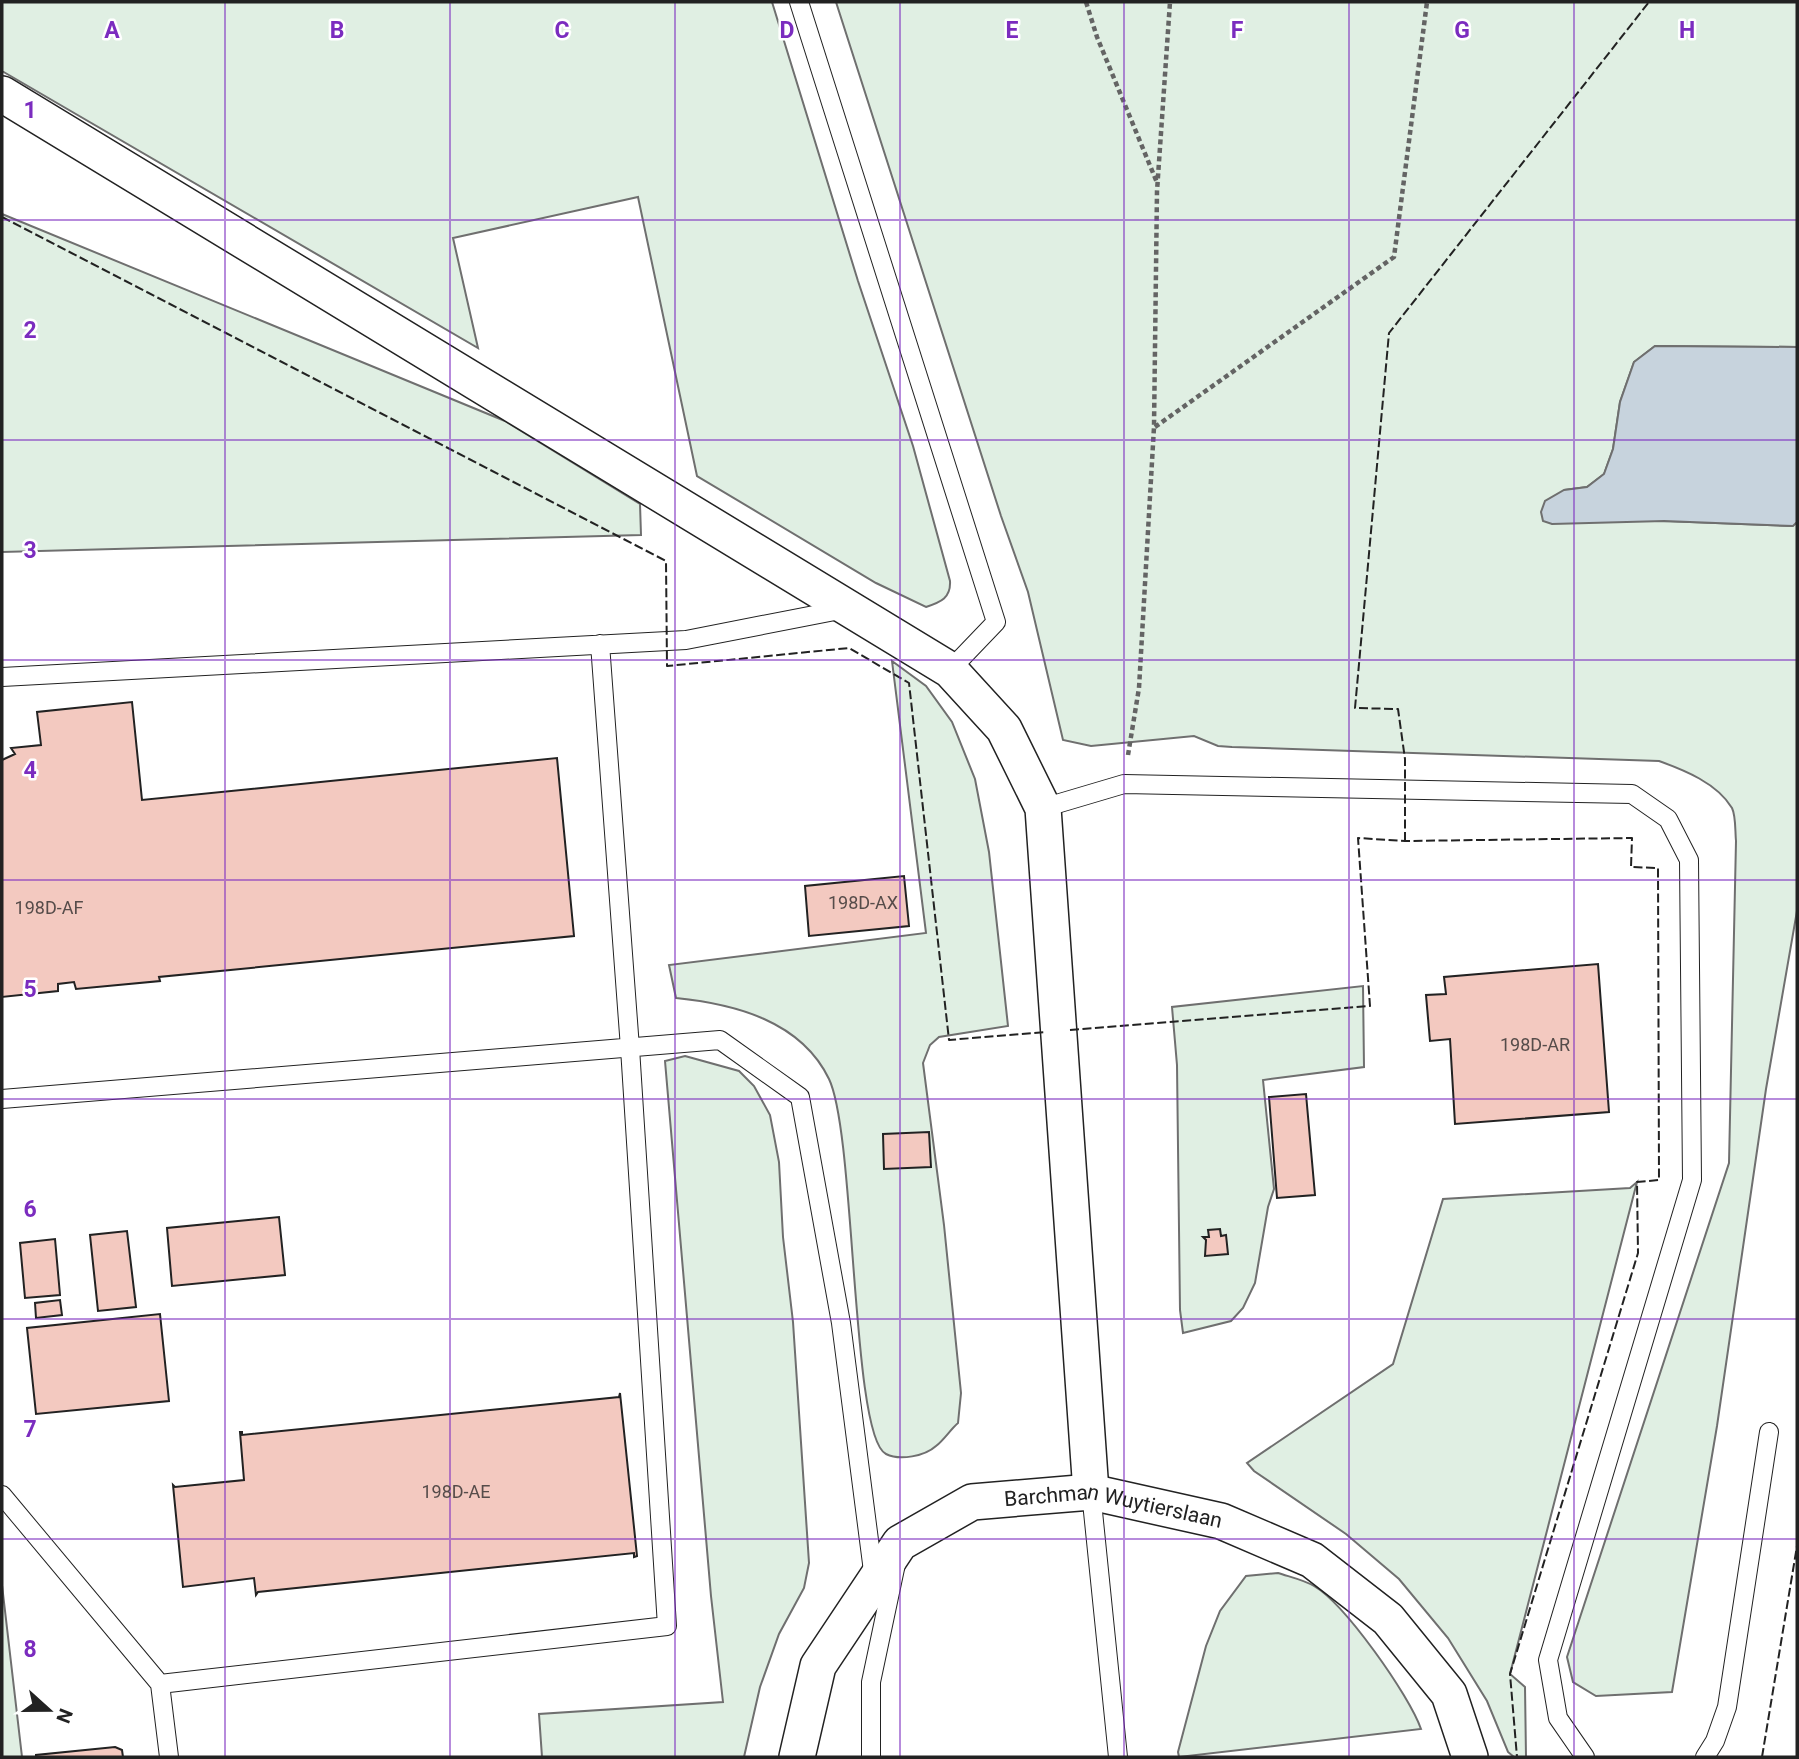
<svg xmlns="http://www.w3.org/2000/svg" width="1799" height="1759" font-family="Roboto,sans-serif">
	<style>
		.green { fill: #e0efe3; stroke: #6f6f6f; stroke-width: 2 }
		.water { fill: #c7d3dd; stroke: #6f6f6f; stroke-width: 2 }
		.building { fill: #f3c9c0; stroke: #222; stroke-width: 2 }
		.lines { fill: none; stroke-linecap: round; stroke-linejoin: round }
		.lane-casing { stroke: #222; stroke-width: 20 }
		.street-casing { stroke: #222; stroke-width: 38 }
		.path { stroke: #646464; stroke-width: 4.5; stroke-dasharray: 5 3.5; stroke-linecap: butt }
		.lane { stroke: #fff; stroke-width: 18 }
		.street { stroke: #fff; stroke-width: 35 }
		.fence { stroke: #222; stroke-width: 2; stroke-dasharray: 9 3.5; stroke-linecap: butt }
		.grid { fill: none; stroke: #7b2cbf; stroke-width: 2; stroke-opacity: 0.55 }
		.labels { text-anchor: middle; dominant-baseline: central; stroke-width: 5; stroke-linejoin: round; paint-order: stroke }
		.number-label { font-size: 18px; fill: #564c4a }
		.street-label { font-size: 21px; fill: #222; stroke: #fff }
		.grid-label { font-size: 23px; text-anchor: middle; font-weight: bold; fill: #7b2cbf; stroke: #fff; stroke-width: 5; stroke-linejoin: round; paint-order: stroke }
	</style>
	<rect width="100%" height="100%" fill="#fff"/>
	<path class="green" d="M2,2H772L858,281L913,446L950,581C951,598 941,602 926,607L876,583L697,476L638,197L453,238L478,348L2,71Z
		M836,2H1797V347L1655,346L1634,362L1620,402L1613,449L1604,474L1587,487L1564,490L1664,521L1792,526L1797,522V911L1766,1089L1717,1426L1672,1692L1596,1696L1573,1682L1567,1657L1729,1163L1736,841C1735,831 1736,816 1732,808C1717,783 1684,770 1659,761L1232,747L1218,746L1194,736L1091,746L1063,740L1028,592L1001,516Z
		M2,214L505,421L640,504L641,535L2,552Z
		M892,661L926,686L952,722L975,779L989,852L1008,1026L939,1037L930,1045L923,1063L944,1225L961,1393L958,1423C950,1430 944,1440 936,1446C925,1456 900,1461 886,1454C851,1438 856,1135 829,1079C801,1021 735,1004 676,998L669,965L926,933Z
		M1363,986L1364,1067L1263,1080L1274,1189L1268,1207L1255,1283L1243,1308L1231,1321L1183,1333L1180,1310L1177,1065L1172,1007Z
		M685,1056L739,1071L754,1086L770,1115L779,1162L783,1237L793,1322L809,1563L804,1588L779,1634L760,1687L744,1757H542L539,1714L723,1702L711,1596L665,1061Z
		M1637,1182L1510,1674L1525,1687L1526,1757H1514L1508,1752L1487,1701L1448,1638L1399,1579L1346,1534L1254,1471L1247,1463L1393,1364L1443,1199L1630,1188Z
		M1278,1573C1290,1577 1304,1580 1314,1586C1345,1604 1409,1695 1421,1729L1179,1757L1178,1752L1206,1646L1220,1611L1246,1576Z
		M2,1585L22,1757H2Z"/>
	<path class="water" d="M1655,346L1797,347V522L1793,526L1664,521L1552,524L1543,521L1541,512L1545,501L1564,490L1587,487L1604,474L1613,449L1620,402L1634,362Z"/>
	<path class="building" d="M132,702L142,800L557,758L574,936L159,977L160,981L76,989L74,982L58,984V991L2,997V760L15,754L11,748L41,745L37,712Z
		M904,876L909,926L809,936L805,886Z
		M1598,964L1609,1112L1455,1124L1450,1039L1430,1041L1426,995L1446,994L1444,977Z
		M1306,1094L1315,1195L1277,1198L1269,1097Z
		M929,1132L931,1167L884,1169L883,1134Z
		M279,1217L285,1275L172,1286L167,1228Z
		M1220,1229L1221,1236L1226,1235L1228,1254L1205,1256L1206,1240L1203,1237H1209L1208,1230Z
		M127,1231L136,1307L98,1311L90,1235Z
		M55,1239L60,1295L25,1298L20,1243Z
		M60,1300L62,1315L36,1318L35,1303Z
		M160,1314L169,1401L36,1414L27,1328Z
		M620,1393L637,1556L634,1557V1553L258,1592L256,1595L254,1578L183,1587L173,1485L175,1487L244,1480L240,1432H242V1435L619,1397Z
		M115,1747L122,1750L123,1757H36V1755Z"/>
	<g class="lines">
		<g class="lane-casing">
			<path id="lane" d="M799,2L996,622L950,670
				M2,677L686,640L845,609
				M1043,808L1124,784L1632,794L1668,819L1689,860L1692,1180L1548,1660L1558,1718L1585,1757
				M2,1099L720,1040L800,1097L841,1323L874,1579
				M1091,1492L1118,1757
				M2,1495L160,1684L169,1757
				M160,1684L667,1626L630,1048L600,644
				M871,1757V1682L896,1564
				M1705,1757L1715,1741L1727,1707L1769,1432"/>
		</g>
		<g class="street-casing">
			<g id="street">
				<path d="M2,94L950,670L1004,729L1043,808L1091,1492"/>
				<path id="s1" d="M797,1757L818,1666L900,1543L972,1502L1091,1492L1221,1521L1312,1560L1388,1619L1449,1694L1470,1757"/>
			</g>
		</g>
		<path class="path" d="M1086,2L1097,37L1158,185
			M1155,427L1394,257L1427,2
			M1128,755L1139,688L1154,427L1157,191L1170,2"/>
		<use href="#lane" class="lane"/>
		<use href="#street" class="street"/>
		<path class="fence" d="M2,217L666,561L667,666L849,648L909,683L949,1040L1045,1032
			M1405,841V759L1398,709L1355,708L1389,333L1649,2
			M1070,1030L1370,1006L1358,838L1405,841L1632,838L1631,867L1658,868L1659,1180L1637,1182L1638,1253L1510,1674L1517,1757
			M1762,1757L1797,1546"/>
	</g>
	<path class="grid" d="M225,2V1757M450,2V1757M675,2V1757M900,2V1757M1124,2V1757M1349,2V1757M1574,2V1757M2,220H1797M2,440H1797M2,660H1797M2,880H1797M2,1099H1797M2,1319H1797M2,1539H1797"/>
	<g class="labels">
		<g class="number-label">
			<text x="863" y="902">198D-AX</text>
			<text x="49" y="907">198D-AF</text>
			<text x="1535" y="1044">198D-AR</text>
			<text x="456" y="1491">198D-AE</text>
		</g>
		<g class="street-label">
			<text stroke="none"><textPath href="#s1" startOffset="467">Barchman Wuytierslaan</textPath></text>
		</g>
	</g>
	<g class="grid-label">
		<text x="112" y="38">A</text>
		<text x="337" y="38">B</text>
		<text x="562" y="38">C</text>
		<text x="787" y="38">D</text>
		<text x="1012" y="38">E</text>
		<text x="1237" y="38">F</text>
		<text x="1462" y="38">G</text>
		<text x="1687" y="38">H</text>
		<text x="30" y="118">1</text>
		<text x="30" y="338">2</text>
		<text x="30" y="558">3</text>
		<text x="30" y="778">4</text>
		<text x="30" y="997">5</text>
		<text x="30" y="1217">6</text>
		<text x="30" y="1437">7</text>
		<text x="30" y="1657">8</text>
	</g>
	<rect width="1799" height="1759" fill="none" stroke="#222222" stroke-width="7"/>
	<g transform="translate(49 1710) rotate(111)" stroke="#ffffff" stroke-width="5" paint-order="stroke">
	<path d="M0-5L12 26L0 18L-12 26Z" fill="#222222"/>
	<text y="-10" font-size="19" font-weight="bold" text-anchor="middle" fill="#222222">N</text>
	</g>
</svg>
